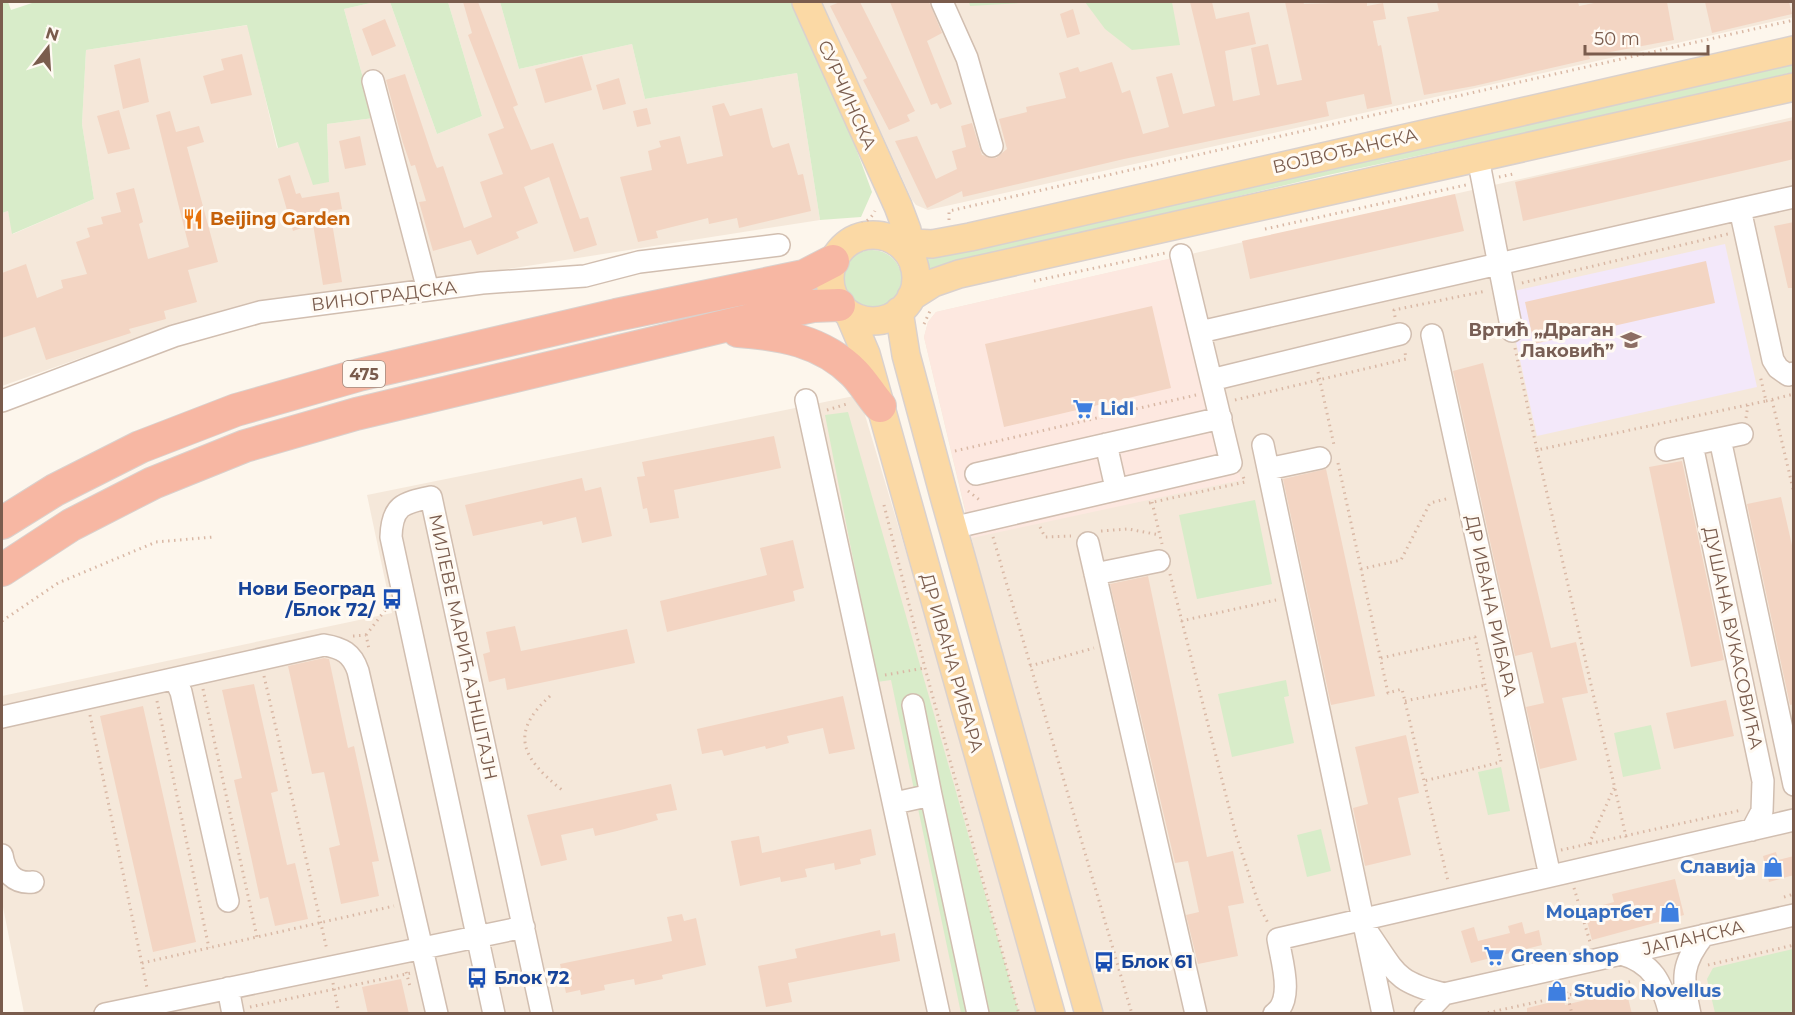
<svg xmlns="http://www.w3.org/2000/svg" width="1795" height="1015" font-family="Montserrat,sans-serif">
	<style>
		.residential { fill: #f5e8da }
		.commercial { fill: #fde8e0 }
		.education { fill: #f3e8fa }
		.green { fill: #d8ecc9 }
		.building { fill: #f3d5c3 }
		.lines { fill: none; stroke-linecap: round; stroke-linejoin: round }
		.minor-casing { stroke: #d1beb0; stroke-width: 24 }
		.major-casing { stroke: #dad1cd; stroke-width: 30 }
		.highway-casing { stroke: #dad1cd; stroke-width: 34 }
		.path { stroke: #d9b8a5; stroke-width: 3; stroke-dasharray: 1.5 4.5; stroke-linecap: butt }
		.minor { stroke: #fff; stroke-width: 21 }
		.major { stroke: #fbd9a5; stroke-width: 27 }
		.highway { stroke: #f7b7a3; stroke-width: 32 }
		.labels { text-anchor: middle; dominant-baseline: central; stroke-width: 6; stroke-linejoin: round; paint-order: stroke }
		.shield { fill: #fffaf3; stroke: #a28b7f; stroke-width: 1.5 }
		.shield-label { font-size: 16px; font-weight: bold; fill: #7a5c4d }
		.street-label { font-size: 18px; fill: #7a5c4d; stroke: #fffaf3 }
		.food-label { font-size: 18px; font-weight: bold; fill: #c56008; stroke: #fffaf3; text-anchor: start }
		.education-label { font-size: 18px; font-weight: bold; fill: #785e54; stroke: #fffaf3; text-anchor: end }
		.shop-label { font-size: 18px; font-weight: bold; fill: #366cbe; stroke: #fffaf3; text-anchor: start }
		.transit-label { font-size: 18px; font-weight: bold; fill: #164399; stroke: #fffaf3; text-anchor: start }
	</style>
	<rect width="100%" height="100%" fill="#fdf6ec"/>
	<path class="residential" d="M375,2H390L437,134L482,116L448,2H500L519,69L632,44L645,99L797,73L820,220L450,278L276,298L168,327L2,386V213L8,211L13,234L94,199L82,124L86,50L248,25L277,148L298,141L329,182L327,124L374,118L344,9Z
		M822,2H1793L1794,17L928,210L916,205L912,200Z
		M1793,117V1013H1084L924,337L928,322L936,312Z
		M859,395L1044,1013H24L2,902V696L392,613L367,495Z"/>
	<path class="commercial" d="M1190,254L1241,480L972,538L924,337L928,322L936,312Z"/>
	<path class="education" d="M1725,244L1757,387L1537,436L1505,293Z"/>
	<path class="green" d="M2,2H8L11,10L35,2H375L344,9L374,118L327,124L329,182L313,185L298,142L278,148L247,25L86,50L82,124L94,199L12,234L8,211L2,213Z
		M390,2H448L482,116L437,134Z
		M500,2H796L825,64L872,192L861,217L820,220L797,73L645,99L632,44L519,69Z
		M969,2H1039L970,6Z
		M1085,2H1172L1180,45L1132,50L1105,29Z
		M1793,61V72L1675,101L1328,175L948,265L925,272L921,253Z
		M842 280a30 30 0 1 1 60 0a30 30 0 1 1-60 0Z
		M848,412L1019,1013H961L891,680L877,682L825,415Z
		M1255,500L1272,584L1197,599L1179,515Z
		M1286,680L1289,696L1284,697L1294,743L1232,757L1218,694Z
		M1651,725L1661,769L1623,777L1614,733Z
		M1501,767L1510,811L1488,815L1478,772Z
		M1321,829L1331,871L1307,877L1297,835Z
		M1793,949V1013H1715L1707,979L1713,968Z"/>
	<path class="building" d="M463,2H478L518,105L513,107L531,150L553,143L580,219L588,217L597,245L574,252L549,177L524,187L538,223L516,232L519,238L477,255L471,240L433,251L419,202L426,201L415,165L411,166L403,143L386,80L405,74L434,161L437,168L443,166L464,228L492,217L480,182L503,174L488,134L504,128L468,35L472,33Z
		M840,2H860L915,111L907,115L910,121L889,130L863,80L867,78L830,6Z
		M890,2H929L942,33L927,41L952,104L940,109L937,103L931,105Z
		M1190,2H1212L1216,19L1249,12L1256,44L1225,51L1233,101L1260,95L1251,48L1268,44L1277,85L1302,80L1285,2H1303L1304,4L1367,2V6L1383,3L1386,19L1373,21L1378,46L1381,45L1392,104L1367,109L1364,94L1326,102L1329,116L1124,159L963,197L962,191L927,208L895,141L917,136L936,179L957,169L952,151L966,147L961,126L972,123L982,155L996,158L1007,149L999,119L1027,112L1026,107L1066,98L1059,73L1078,67L1080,72L1112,62L1122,93L1130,90L1143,134L1169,127L1156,77L1172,73L1183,114L1215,106Z
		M1437,2H1578L1579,6L1599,2H1667L1674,40L1589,56L1590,59L1474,86L1424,95L1407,17L1439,11Z
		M1705,2H1789L1792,14L1712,33Z
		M1073,9L1080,34L1067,38L1060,14Z
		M385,19L396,46L372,56L362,29Z
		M242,54L252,95L211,104L203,76L224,70L221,59Z
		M582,56L592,90L545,103L535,69Z
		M140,58L149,102L123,109L114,65Z
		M619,78L626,104L603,110L596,85Z
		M724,103L730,116L762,108L771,145L773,148L789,143L798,175L803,174L811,211L739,228L737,218L709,224L708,218L656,231L658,238L638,242L620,177L652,170L648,151L661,147L659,141L680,136L687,164L723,156L712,106Z
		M647,108L651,124L637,127L633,111Z
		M119,110L130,149L108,154L97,116Z
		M170,111L176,132L199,126L204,142L187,147L218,262L188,270L197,302L164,311L166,319L129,329L131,333L46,360L35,327L2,338V273L26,264L37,298L63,288L61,280L87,274L76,242L90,237L87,228L103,224L101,217L121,212L116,193L134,188L143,222L139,224L148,259L189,247L156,115Z
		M1794,120V159L1523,221L1515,182Z
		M360,136L366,165L345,169L339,141Z
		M290,175L296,194L300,193L302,198L339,192L342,209L330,211L342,282L323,285L313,224L293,231L278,179Z
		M1455,194L1464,231L1250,279L1242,241Z
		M1794,222V288H1788L1774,226Z
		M1706,261L1715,303L1534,344L1525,302Z
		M1152,306L1171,388L1004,427L985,344Z
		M1483,363L1551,648L1576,642L1588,693L1562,698L1577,760L1540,769L1526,707L1544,703L1532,652L1515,656L1453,371Z
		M774,436L781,468L674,490L679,518L650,523L647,508L643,509L637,477L645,476L642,462Z
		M1682,461L1724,660L1691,667L1649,467Z
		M1326,469L1375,696L1331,705L1283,479Z
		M582,478L585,491L601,487L612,536L582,543L576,517L543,525L542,521L473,536L465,505Z
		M1781,497L1794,554V704L1790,705L1747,504Z
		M793,540L804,588L793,591L795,601L667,632L660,601L767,575L760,548Z
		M1148,576L1207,857L1233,851L1244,903L1228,906L1238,956L1198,964L1186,915L1199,912L1188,861L1175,863L1110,584Z
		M515,626L521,651L627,629L635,663L507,690L505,678L489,682L483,654L490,652L486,632Z
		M324,658L329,659L348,748L354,746L379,861L372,862L379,896L341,904L329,848L340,845L324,772L312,774L288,666Z
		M254,684L278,791L271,793L287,865L295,863L308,919L275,926L268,897L260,899L248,843L234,780L242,778L222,690Z
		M843,696L855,749L829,754L823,728L787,736L789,743L766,749L765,746L724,756L722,750L702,754L697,729Z
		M1726,700L1734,736L1674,749L1666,713Z
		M143,706L196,942L153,952L100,716Z
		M1406,735L1419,793L1398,798L1411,855L1365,866L1353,808L1368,804L1355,747Z
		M671,784L677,810L656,814L658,820L617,831L595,836L593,828L561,835L567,860L541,866L527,815Z
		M871,829L876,855L860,859L861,864L835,870L834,863L805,869L807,877L781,882L780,877L740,886L731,841L759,836L762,853Z
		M1776,852L1778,860L1794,856V875L1769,882L1763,856Z
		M1675,879L1684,915L1592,940L1584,910L1614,902L1612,894Z
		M682,914L684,921L696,918L706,965L662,975L663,979L635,985L634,979L604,985L605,990L581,995L580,990L566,993L560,964L672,941L667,917Z
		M1522,922L1525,934L1539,930L1542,945L1471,963L1461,931L1474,927L1478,941L1510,933L1508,926Z
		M880,930L881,936L895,933L900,961L788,983L792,1002L766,1007L758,966L797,958L795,949Z
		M401,979L409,1014H368L362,987Z
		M1626,990L1632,1014H1527V1008L1564,999L1565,1005Z"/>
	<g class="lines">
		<g class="minor-casing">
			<path id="minor" d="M942,2L967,58L992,146
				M373,81L428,290
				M1478,158L1512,331
				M1740,209L1794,197
				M1200,332L1740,209L1773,360L1778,368L1788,375L1794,373
				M1432,335L1550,876
				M1211,380L1400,334
				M806,400L939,1014
				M2,401L174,336L260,312L482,283L585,276L639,262L779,245
				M1720,439L1794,785
				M1106,444L1116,488
				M1263,445L1383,1014
				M1692,445L1763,781L1762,811L1752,830
				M1666,450L1742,434
				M1268,469L1320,458
				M976,474L1221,418
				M952,528L1231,463L1181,255
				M1088,543L1196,1014
				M1095,574L1159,561
				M175,679L181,692L228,901
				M2,717L324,645C342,648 352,653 358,671L437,1014
				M931,795L978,1014
				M895,803L931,795L913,705
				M2,855C5,873 14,884 33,882
				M1369,934C1396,973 1395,982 1444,994
				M1621,954C1653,963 1662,983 1670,1014
				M228,988L233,1014
				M105,1014L524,927
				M494,1014L391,537C392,505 403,503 431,497L542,1014
				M1274,1014C1295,1000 1281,959 1278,939L1794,820
				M1425,1014L1444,994L1794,915
				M1690,1014C1682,978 1681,964 1704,935"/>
		</g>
		<g class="major-casing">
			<path id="major" d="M806,2L898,206L907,230L914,266
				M830 278a43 43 0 1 1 86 0a43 43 0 1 1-86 0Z
				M896,242L932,244L970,237L1794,50
				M911,297L933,283L959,274L1794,87
				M899,311L906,355L944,496L1089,1014
				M849,314L866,354L1051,1014"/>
		</g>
		<g class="highway-casing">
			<path id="highway" d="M738,331C781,334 822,341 854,373C864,383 871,396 880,406
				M2,523L55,490L140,447L236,410L359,375L616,315L804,276L833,261
				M2,570L71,525L153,483L245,446L356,414L779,313L813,306L839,305"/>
		</g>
		<path class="path" d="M1499,177L1513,174
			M949,220V211L1794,20
			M1265,229L1466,185
			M836,239C848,228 868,226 875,211
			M1034,281L1165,253
			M1522,283L1728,234
			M1395,317L1394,310L1486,291
			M924,324L930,311
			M1515,348L1537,450L1766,401L1760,375
			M1318,372L1334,445
			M1235,400L1406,359L1405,352
			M1772,400L1794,493
			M1766,401L1794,394
			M827,410L850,403
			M1746,418L1748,405
			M1537,450L1627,841
			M955,451L1196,395
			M1338,463L1388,693L1402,689L1448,881
			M968,491L981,501
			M1152,502L1162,544
			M1149,503L1245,482L1243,476
			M884,505L925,668L1019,1014
			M1040,527L1045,537L1071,536
			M1101,531L1128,529L1160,535
			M993,537L1132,1014
			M1361,569L1401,560L1430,503L1450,498
			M1170,574L1236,835L1260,908L1269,925
			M2,621L58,583L156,542L213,537
			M1181,621L1276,600
			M366,635L386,609L390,608
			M353,636L366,635L369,649
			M1381,658L1475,637L1501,762L1424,781
			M1030,666L1094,648
			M885,675L925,668
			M264,676L327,950
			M203,689L257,937
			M550,696C508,734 523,759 562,790
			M157,701L209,948
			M1405,701L1485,685
			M90,715L147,988
			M1589,844L1614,788
			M1561,850L1742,810
			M1574,888L1590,942
			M1784,897L1794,894
			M142,963L394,906
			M1708,965L1794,945
			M406,972L410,986
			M333,983L339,1014
			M1565,986L1572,1014
			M250,1007L411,973
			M1482,1014L1633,981"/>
		<use href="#minor" class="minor"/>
		<use href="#major" class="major"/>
		<use href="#highway" class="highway"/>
	</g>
	<defs>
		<g id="restaurant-bare" transform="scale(1.62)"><path d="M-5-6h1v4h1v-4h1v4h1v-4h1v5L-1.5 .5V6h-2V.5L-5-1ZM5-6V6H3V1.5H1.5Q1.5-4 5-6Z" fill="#e8710a" stroke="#fffaf3" stroke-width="2.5" paint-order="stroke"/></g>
		<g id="school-bare" transform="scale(1.62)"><path d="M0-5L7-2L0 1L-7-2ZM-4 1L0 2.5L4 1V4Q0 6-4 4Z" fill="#8d6e63" stroke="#fffaf3" stroke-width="2.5" paint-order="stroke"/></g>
		<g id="supermarket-bare" transform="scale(1.62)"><path d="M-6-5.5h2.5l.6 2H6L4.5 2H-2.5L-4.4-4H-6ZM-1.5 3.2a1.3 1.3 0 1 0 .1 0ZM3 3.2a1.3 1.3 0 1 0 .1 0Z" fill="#3f7fe0" stroke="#fffaf3" stroke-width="2.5" paint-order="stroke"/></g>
		<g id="bus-bare" transform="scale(1.62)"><path d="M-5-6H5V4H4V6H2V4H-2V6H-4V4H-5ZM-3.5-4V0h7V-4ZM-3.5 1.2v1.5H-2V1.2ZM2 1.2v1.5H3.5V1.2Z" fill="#1a4fb4" stroke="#fffaf3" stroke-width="2.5" paint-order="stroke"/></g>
		<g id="shop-bare" transform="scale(1.62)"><path d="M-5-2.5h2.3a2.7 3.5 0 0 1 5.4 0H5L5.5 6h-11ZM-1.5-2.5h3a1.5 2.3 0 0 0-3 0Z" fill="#3f7fe0" stroke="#fffaf3" stroke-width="2.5" paint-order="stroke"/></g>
	</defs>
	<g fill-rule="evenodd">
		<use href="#restaurant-bare" x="193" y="219"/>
		<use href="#school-bare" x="1631" y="340"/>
		<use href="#supermarket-bare" x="1083" y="409"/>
		<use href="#bus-bare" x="392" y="599"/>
		<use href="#shop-bare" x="1773" y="867"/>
		<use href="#shop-bare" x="1670" y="912"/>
		<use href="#supermarket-bare" x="1494" y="956"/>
		<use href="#bus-bare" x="1104" y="962"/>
		<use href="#bus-bare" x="477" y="978"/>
		<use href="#shop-bare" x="1557" y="991"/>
	</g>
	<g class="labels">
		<rect class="shield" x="343" y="361" width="42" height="26" rx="4.5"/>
		<g class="shield-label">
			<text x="364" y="374">475</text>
		</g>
		<g class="street-label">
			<text transform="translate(847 95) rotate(66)">СУРЧИНСКА</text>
			<text transform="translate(1345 151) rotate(-13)">ВОЈВОЂАНСКА</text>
			<text transform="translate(384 296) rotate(-7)">ВИНОГРАДСКА</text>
			<text transform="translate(1491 606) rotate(78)">ДР ИВАНА РИБАРА</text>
			<text transform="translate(1733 638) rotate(78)">ДУШАНА ВУКАСОВИЋА</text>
			<text transform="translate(463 647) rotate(78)">МИЛЕВЕ МАРИЋ АЈНШТАЈН</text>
			<text transform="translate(952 663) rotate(74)">ДР ИВАНА РИБАРА</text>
			<text transform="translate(1693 938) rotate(-13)">ЈАПАНСКА</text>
		</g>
		<g class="food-label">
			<text x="210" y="219">Beijing Garden</text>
		</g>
		<g class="education-label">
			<text x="1614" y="330">Вртић „Драган<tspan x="1614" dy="21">Лаковић”</tspan></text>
		</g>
		<g class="shop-label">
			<text x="1100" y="409">Lidl</text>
			<text x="1756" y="867" text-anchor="end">Славија</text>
			<text x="1653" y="912" text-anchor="end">Моцартбет</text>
			<text x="1511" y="956">Green shop</text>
			<text x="1574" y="991">Studio Novellus</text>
		</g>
		<g class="transit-label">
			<text x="375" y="589" text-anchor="end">Нови Београд<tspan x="375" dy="21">/Блок 72/</tspan></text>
			<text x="1121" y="962">Блок 61</text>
			<text x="494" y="978">Блок 72</text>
		</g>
	</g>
	<rect width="1795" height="1015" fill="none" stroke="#7a5c4d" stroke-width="6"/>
	<g transform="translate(48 48) rotate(17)" stroke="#fffaf3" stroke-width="4.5" paint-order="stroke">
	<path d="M0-4.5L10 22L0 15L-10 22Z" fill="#7a5c4d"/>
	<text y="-9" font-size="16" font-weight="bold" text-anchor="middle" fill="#7a5c4d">N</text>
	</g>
	<path d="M1585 45v9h123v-9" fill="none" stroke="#7a5c4d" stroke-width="3"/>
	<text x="1594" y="45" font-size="18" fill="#7a5c4d" stroke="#fffaf3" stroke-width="4.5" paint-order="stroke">50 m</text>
</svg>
